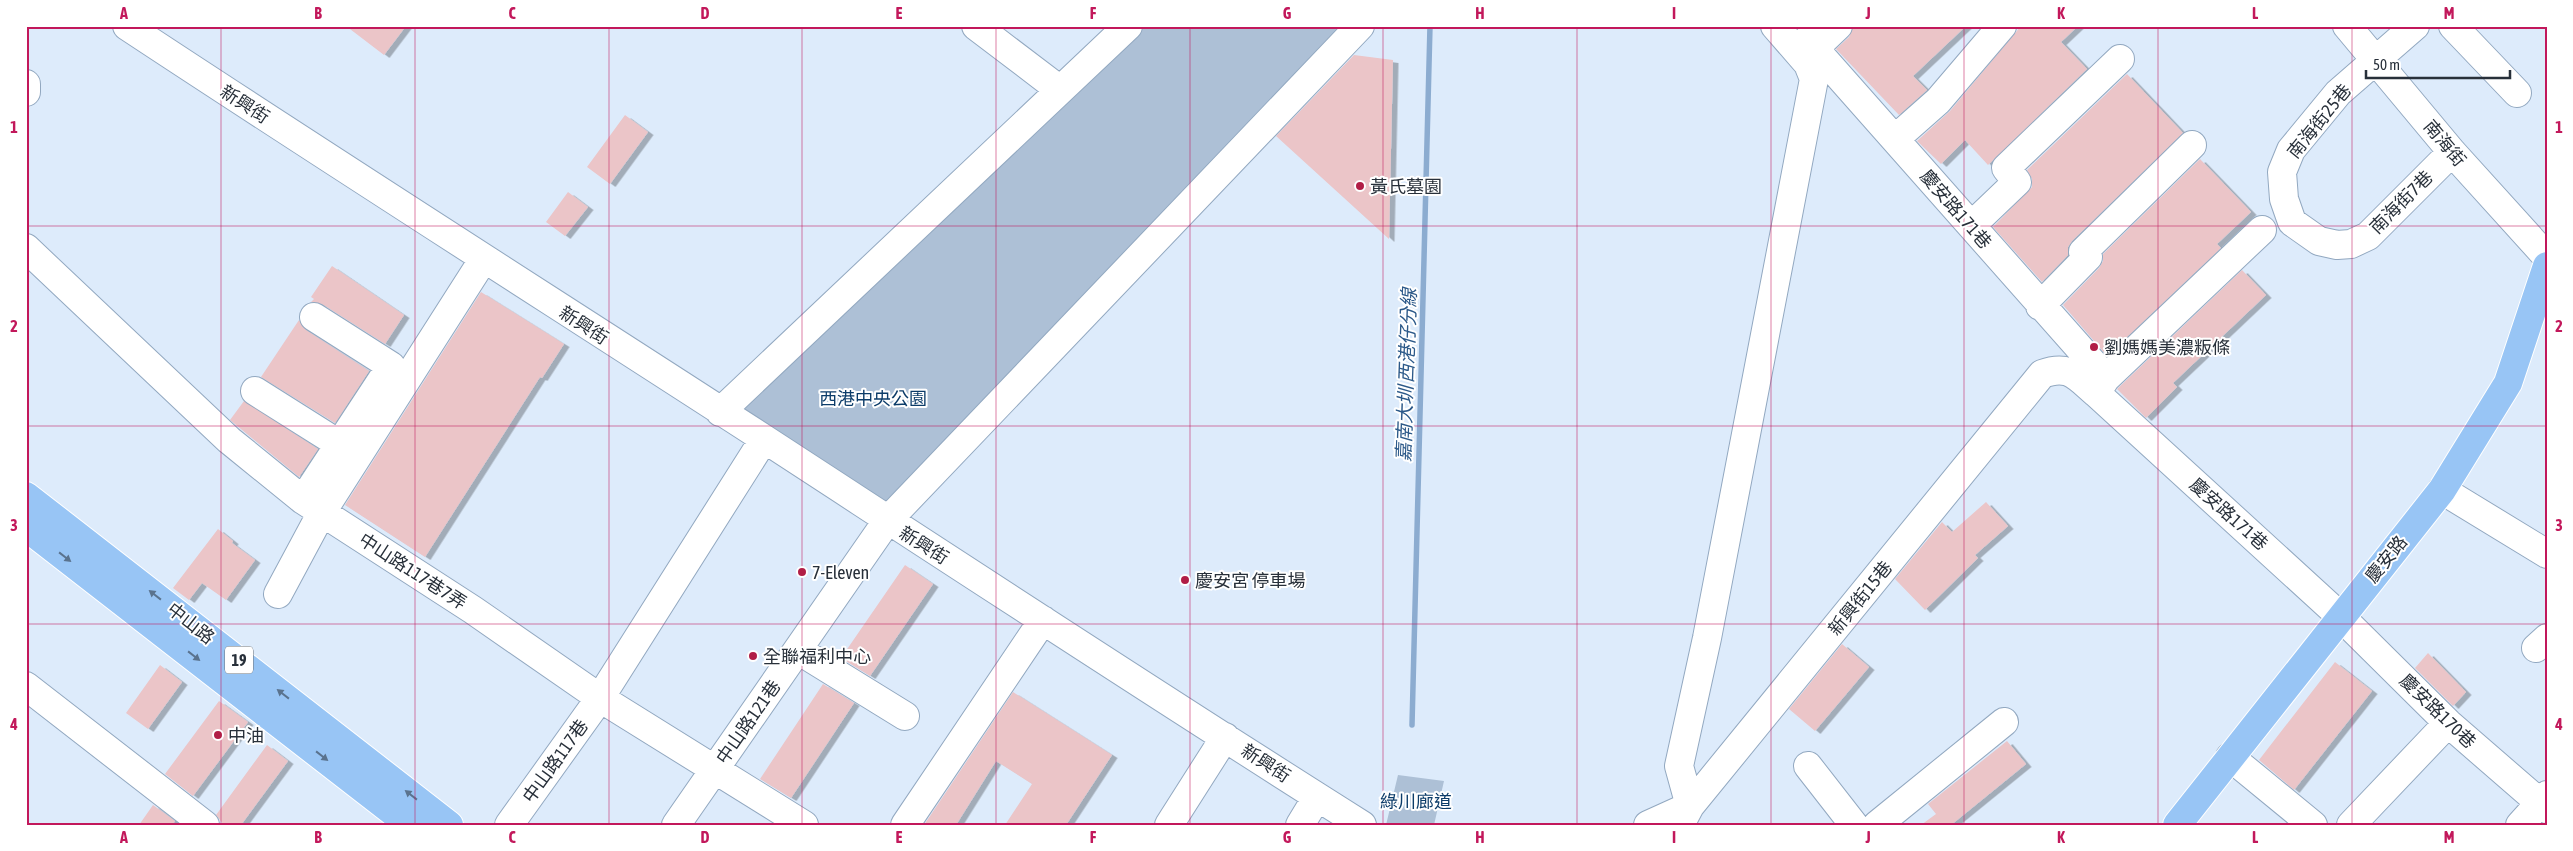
<svg xmlns="http://www.w3.org/2000/svg" width="2573" height="851" font-family="'Asap Condensed','Noto Sans TC',sans-serif">
	<style>
		.green { fill: #adc0d6 }
		.lines { fill: none; stroke-linecap: round; stroke-linejoin: round }
		.stream { stroke: #8cacd0; stroke-width: 5.5 }
		.building { fill: #ebc5c8; filter: url(#shadow) }
		.minor-casing { stroke: #92a8c0; stroke-width: 30 }
		.major-casing { stroke: #fff; stroke-width: 30 }
		.minor { stroke: #fff; stroke-width: 28 }
		.major { stroke: #98c5f5; stroke-width: 28 }
		.oneway { fill: #5a738e }
		.grid { fill: none; stroke: #c2185b; stroke-width: 1; stroke-opacity: 0.55 }
		.poi-dot { fill: #b11e46; stroke: #fff; stroke-width: 2 }
		.labels { text-anchor: middle; dominant-baseline: central; stroke-width: 4; stroke-linejoin: round; paint-order: stroke }
		.shield { fill: #fff; stroke: #686e75; stroke-width: 1 }
		.shield-label { font-size: 16px; font-weight: bold; fill: #28303a }
		.street-label { font-size: 18px; fill: #28303a; stroke: #fff }
		.poi-label { font-size: 18px; fill: #28303a; stroke: #fff; text-anchor: start }
		.park-label { font-size: 18px; fill: #0c3c69; stroke: #fff }
		.water-label { font-size: 19px; font-style: italic; fill: #2c5989; stroke: #fff }
		.neatline { fill: none; stroke: #c2185b; stroke-width: 2 }
		.grid-label { font-size: 16px; text-anchor: middle; font-weight: bold; fill: #c2185b }
	</style>
	<defs>
		<filter id="shadow"><feDropShadow dx="5.5" dy="3" stdDeviation="0" flood-color="#0004"/></filter>
	</defs>
	<rect width="100%" height="100%" fill="#ddebfb"/>
	<path class="green" d="M1130,26H1360L887,521L720,412Z
		M1398,775L1444,781L1434,825H1386Z"/>
	<g class="lines">
		<path class="stream" d="M1412,725L1430,26"/>
	</g>
	<path class="building" d="M346,26H406L384,55Z
		M1853,26H1966L1913,76L1927,90L1899,115L1836,49L1849,37Z
		M2021,26H2078L2061,42L2087,69L1988,165L1965,140L1941,164L1917,141L1950,111Z
		M1354,55L1393,60L1389,239L1276,136Z
		M2127,74L2183,133L2072,241L2068,247V255L2042,282L1993,227L2032,187V179L2027,170Z
		M625,115L648,132L610,184L587,167Z
		M2200,159L2251,212L2217,244L2221,248L2107,356L2063,305L2099,268L2103,261V254Z
		M568,192L588,207L565,236L546,222Z
		M332,266L404,315L385,344L322,304L311,302L314,299L311,297Z
		M2242,270L2266,295L2173,383L2177,387L2146,418L2117,389Z
		M481,292L564,344L542,378L540,377L425,557L345,505Z
		M299,320L306,330L369,371L335,423L261,377Z
		M244,401L318,449L299,477L230,420Z
		M1986,502L2008,526L1975,555L1978,558L1925,610L1895,579L1942,522L1952,532Z
		M218,529L233,541L232,543L255,560L226,600L202,583L189,600L173,588Z
		M905,565L933,584L870,676L841,658Z
		M1842,644L1869,667L1815,731L1789,709Z
		M2428,653L2466,692L2453,706L2415,668Z
		M2335,662L2372,691L2294,790L2259,760Z
		M160,665L182,682L148,729L126,713Z
		M823,684L854,703L791,798L760,779Z
		M1013,692L1112,755L1066,825H1005L1032,784L996,761L956,825H924Z
		M219,701L248,722L193,796L165,774Z
		M2007,741L2026,764L1951,825H1921L1936,814L1928,804Z
		M267,745L288,761L241,825H224L216,815Z
		M153,805L175,821L172,825H139Z"/>
	<g class="lines">
		<g class="minor-casing">
			<path id="minor" d="M127,26C339,166 553,302 766,440C964,569 1162,699 1362,825
				M976,26L1060,90
				M2347,26L2452,152L2547,257
				M2415,26L2338,93L2291,150L2282,172L2284,199L2292,222L2319,241L2337,245L2351,244L2368,236L2452,152
				M2453,26L2517,93
				M1807,40L2106,378L2096,393
				M1815,48L1838,26
				M26,84V92
				M1895,139L1938,101L2002,26
				M1972,225L2017,182L2006,168L2120,59
				M26,248L229,440L303,500L473,610L600,698L804,825
				M2040,306L2088,257L2083,252L2192,145
				M2106,378L2262,230
				M255,391L339,444
				M720,412L1128,26
				M2442,490L2547,554
				M303,500L391,366L314,317
				M278,594L322,512L483,260
				M2536,648L2547,638
				M798,650L905,716
				M26,686L205,825
				M2230,757L2313,825
				M1808,766L1854,825
				M509,825L600,698L764,439
				M676,825L887,521L1360,26
				M905,825L1043,620
				M1169,825L1225,737
				M1300,825L1317,797
				M1648,825L1690,806L1679,766L1707,638L1814,79L1808,64L1775,26
				M1680,825L1690,806L2042,374C2069,364 2076,376 2096,393L2340,616L2448,723L2547,809
				M1877,825L2004,722
				M2351,825L2448,723
				M2520,825L2547,795"/>
		</g>
		<g class="major-casing">
			<path id="major" d="M26,496L449,825
				M26,527L410,825
				M2177,825L2442,490L2508,383L2547,266"/>
		</g>
		<use href="#minor" class="minor"/>
		<use href="#major" class="major"/>
	</g>
	<defs><path id="oneway-solid" d="M-6-.8H1V-3.2L6.5 0L1 3.2V.8H-6Z" transform="scale(1.25)"/></defs>
	<g class="oneway">
		<use href="#oneway-solid" transform="translate(65 557) rotate(38)"/>
		<use href="#oneway-solid" transform="translate(155 595) rotate(-142)"/>
		<use href="#oneway-solid" transform="translate(194 656) rotate(38)"/>
		<use href="#oneway-solid" transform="translate(283 694) rotate(-142)"/>
		<use href="#oneway-solid" transform="translate(322 756) rotate(38)"/>
		<use href="#oneway-solid" transform="translate(411 795) rotate(-142)"/>
	</g>
	<path class="grid" d="M221,26V825M415,26V825M609,26V825M802,26V825M996,26V825M1190,26V825M1383,26V825M1577,26V825M1771,26V825M1964,26V825M2158,26V825M2352,26V825M26,226H2547M26,426H2547M26,624H2547"/>
	<g class="poi-dot">
		<circle cx="1360" cy="186" r="5"/>
		<circle cx="2094" cy="347" r="5"/>
		<circle cx="802" cy="572" r="5"/>
		<circle cx="1185" cy="580" r="5"/>
		<circle cx="753" cy="656" r="5"/>
		<circle cx="218" cy="735" r="5"/>
	</g>
	<g class="labels">
		<rect class="shield" x="225" y="646.5" width="28" height="27" rx="4"/>
		<g class="shield-label">
			<text x="239" y="660">19</text>
		</g>
		<g class="street-label">
			<text transform="translate(245 104) rotate(33)">新興街</text>
			<text transform="translate(2319 121) rotate(-51)">南海街25巷</text>
			<text transform="translate(2445 143) rotate(50)">南海街</text>
			<text transform="translate(2401 202) rotate(-45)">南海街7巷</text>
			<text transform="translate(1956 209) rotate(49)">慶安路171巷</text>
			<text transform="translate(584 325) rotate(33)">新興街</text>
			<text transform="translate(2229 514) rotate(42)">慶安路171巷</text>
			<text transform="translate(924 545) rotate(32)">新興街</text>
			<text transform="translate(2386 559) rotate(-51)">慶安路</text>
			<text transform="translate(413 571) rotate(33)">中山路117巷7弄</text>
			<text transform="translate(1860 598) rotate(-51)">新興街15巷</text>
			<text transform="translate(191 623) rotate(38)">中山路</text>
			<text transform="translate(2438 711) rotate(44)">慶安路170巷</text>
			<text transform="translate(748 722) rotate(-55)">中山路121巷</text>
			<text transform="translate(555 761) rotate(-54)">中山路117巷</text>
			<text transform="translate(1266 763) rotate(33)">新興街</text>
		</g>
		<g class="poi-label">
			<text x="1370" y="186">黃氏墓園</text>
			<text x="2104" y="347">劉媽媽美濃粄條</text>
			<text x="812" y="572">7-Eleven</text>
			<text x="1195" y="580">慶安宮 停車場</text>
			<text x="763" y="656">全聯福利中心</text>
			<text x="228" y="735">中油</text>
		</g>
		<g class="park-label">
			<text x="873" y="398">西港中央公園</text>
			<text x="1416" y="801">綠川廊道</text>
		</g>
		<g class="water-label">
			<text transform="translate(1406 375) rotate(-88)">嘉南大圳 西港仔分線</text>
		</g>
	</g>
	<rect width="2573" height="851" fill="none" stroke="#ffffff" stroke-width="55"/>
	<path d="M2366 70v8h144v-8" fill="none" stroke="#28303a" stroke-width="2.5"/>
	<text x="2373" y="70" font-size="15" fill="#28303a" stroke="#ffffff" stroke-width="4" paint-order="stroke">50 m</text>
	<rect x="28" y="28" width="2518" height="796" class="neatline"/>
	<g class="grid-label">
		<text x="124" y="19">A</text>
		<text x="318" y="19">B</text>
		<text x="512" y="19">C</text>
		<text x="705" y="19">D</text>
		<text x="899" y="19">E</text>
		<text x="1093" y="19">F</text>
		<text x="1287" y="19">G</text>
		<text x="1480" y="19">H</text>
		<text x="1674" y="19">I</text>
		<text x="1868" y="19">J</text>
		<text x="2061" y="19">K</text>
		<text x="2255" y="19">L</text>
		<text x="2449" y="19">M</text>
		<text x="14" y="133">1</text>
		<text x="2559" y="133">1</text>
		<text x="14" y="332">2</text>
		<text x="2559" y="332">2</text>
		<text x="14" y="531">3</text>
		<text x="2559" y="531">3</text>
		<text x="14" y="730">4</text>
		<text x="2559" y="730">4</text>
		<text x="124" y="843">A</text>
		<text x="318" y="843">B</text>
		<text x="512" y="843">C</text>
		<text x="705" y="843">D</text>
		<text x="899" y="843">E</text>
		<text x="1093" y="843">F</text>
		<text x="1287" y="843">G</text>
		<text x="1480" y="843">H</text>
		<text x="1674" y="843">I</text>
		<text x="1868" y="843">J</text>
		<text x="2061" y="843">K</text>
		<text x="2255" y="843">L</text>
		<text x="2449" y="843">M</text>
	</g>
</svg>
